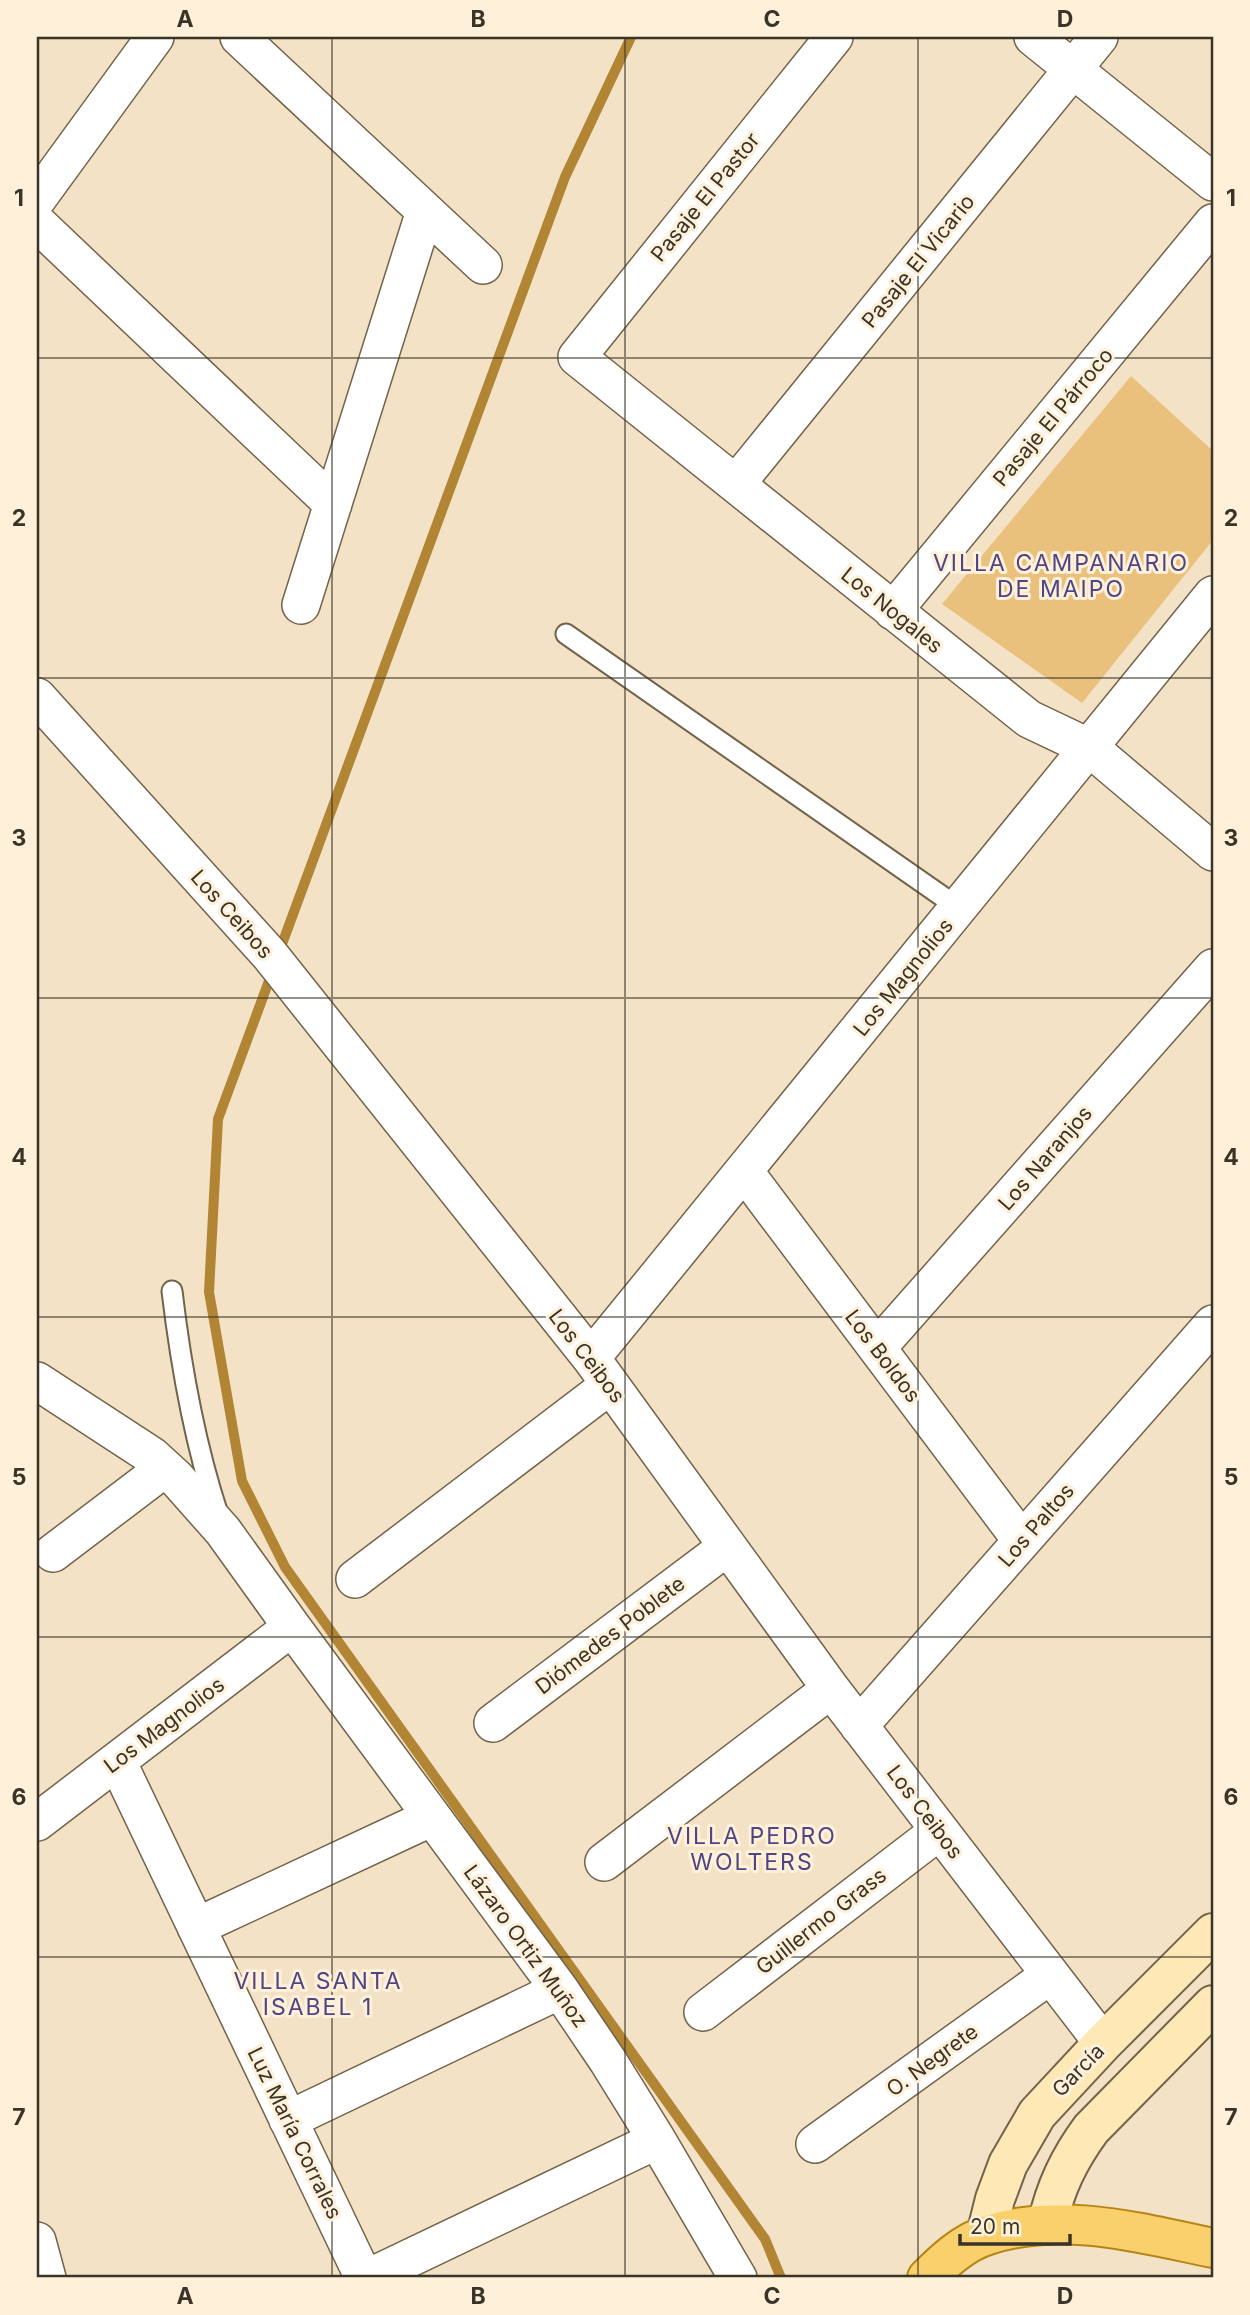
<svg xmlns="http://www.w3.org/2000/svg" width="1250" height="2315" font-family="Inter,sans-serif">
	<style>
		.green { fill: #e9c17d }
		.lines { fill: none; stroke-linecap: round; stroke-linejoin: round }
		.stream { stroke: #b18533; stroke-width: 10 }
		.lane-casing { stroke: #72634a; stroke-width: 23 }
		.street-casing { stroke: #72634a; stroke-width: 40 }
		.secondary-casing { stroke: #72634a; stroke-width: 42 }
		.primary-casing { stroke: #b58515; stroke-width: 42 }
		.lane { stroke: #fff; stroke-width: 19 }
		.street { stroke: #fff; stroke-width: 37 }
		.secondary { stroke: #fde8b6; stroke-width: 38 }
		.primary { stroke: #fad06d; stroke-width: 38 }
		.grid { fill: none; stroke: #3a3428; stroke-width: 2; stroke-opacity: 0.55 }
		.labels { text-anchor: middle; dominant-baseline: central; stroke-width: 6; stroke-linejoin: round; paint-order: stroke }
		.street-label { font-size: 21px; fill: #3a3428; stroke: #fef0d9 }
		.neighbourhood-label { font-size: 23px; letter-spacing: 2px; fill: #504583; stroke: #fef0d9 }
		.neatline { fill: none; stroke: #3a3428; stroke-width: 2.5 }
		.grid-label { font-size: 23px; text-anchor: middle; font-weight: bold; fill: #3a3428 }
	</style>
	<rect width="100%" height="100%" fill="#f4e2c6"/>
	<path class="green" d="M1131,376L1213,451V540L1082,703L942,604Z"/>
	<g class="lines">
		<path class="stream" d="M278,955L565,177L631,37
			M273,970L218,1119L209,1292L242,1481L285,1567L765,2239L781,2278"/>
		<g class="lane-casing">
			<path id="lane" d="M566,634L959,908
				M172,1291C181,1367 194,1441 218,1514"/>
		</g>
		<g class="street-casing">
			<path id="street" d="M239,37L483,265
				M834,37L577,357L1029,719L1090,748L1213,852
				M1033,37L1213,182
				M37,199L155,37
				M37,223L333,504
				M736,484L1099,37
				M301,605L425,211
				M893,611L1213,223
				M37,697L269,954L591,1358L831,1689L1103,2043
				M744,1171L1022,1541
				M877,1348L1213,968
				M591,1358L1213,595
				M37,1381L152,1456L176,1478L223,1531L292,1627L560,1990L608,2061L657,2140L738,2278
				M53,1553L165,1468
				M355,1579L610,1385
				M493,1723L727,1547
				M859,1726L1213,1324
				M117,1761L364,2278
				M37,1822L292,1627
				M604,1862L831,1689
				M196,1927L432,1817
				M703,2012L939,1831
				M288,2120L560,1990
				M815,2144L1050,1975
				M37,2241L47,2278
				M368,2278L657,2140"/>
		</g>
		<g class="secondary-casing">
			<path id="secondary" d="M1047,2225C1055,2188 1069,2159 1091,2129L1213,2005
				M986,2235L995,2199L1008,2164L1037,2114L1103,2043L1213,1933"/>
		</g>
		<g class="primary-casing">
			<path id="primary" d="M927,2278C944,2261 964,2242 988,2235C1062,2211 1140,2233 1213,2248"/>
		</g>
		<use href="#lane" class="lane"/>
		<use href="#street" class="street"/>
		<use href="#secondary" class="secondary"/>
		<use href="#primary" class="primary"/>
	</g>
	<path class="grid" d="M332,37V2278M625,37V2278M918,37V2278M37,358H1213M37,678H1213M37,998H1213M37,1317H1213M37,1637H1213M37,1957H1213"/>
	<g class="labels">
		<g class="street-label">
			<text transform="translate(705 197) rotate(-51)">Pasaje El Pastor</text>
			<text transform="translate(918 261) rotate(-51)">Pasaje El Vicario</text>
			<text transform="translate(1053 417) rotate(-50)">Pasaje El Párroco</text>
			<text transform="translate(892 610) rotate(39)">Los Nogales</text>
			<text transform="translate(232 914) rotate(48)">Los Ceibos</text>
			<text transform="translate(903 977) rotate(-51)">Los Magnolios</text>
			<text transform="translate(1045 1158) rotate(-49)">Los Naranjos</text>
			<text transform="translate(587 1356) rotate(53)">Los Ceibos</text>
			<text transform="translate(883 1356) rotate(53)">Los Boldos</text>
			<text transform="translate(1036 1525) rotate(-49)">Los Paltos</text>
			<text transform="translate(610 1635) rotate(-37)">Diómedes Poblete</text>
			<text transform="translate(164 1725) rotate(-37)">Los Magnolios</text>
			<text transform="translate(925 1812) rotate(53)">Los Ceibos</text>
			<text transform="translate(821 1921) rotate(-38)">Guillermo Grass</text>
			<text transform="translate(526 1946) rotate(54)">Lázaro Ortiz Muñoz</text>
			<text transform="translate(932 2060) rotate(-36)">O. Negrete</text>
			<text transform="translate(1078 2070) rotate(-46)">García</text>
			<text transform="translate(295 2133) rotate(64)">Luz María Corrales</text>
		</g>
		<g class="neighbourhood-label">
			<text x="1061" y="563">VILLA CAMPANARIO<tspan x="1061" dy="26">DE MAIPO</tspan></text>
			<text x="752" y="1836">VILLA PEDRO<tspan x="752" dy="26">WOLTERS</tspan></text>
			<text x="318" y="1981">VILLA SANTA<tspan x="318" dy="26">ISABEL 1</tspan></text>
		</g>
	</g>
	<rect width="1250" height="2315" fill="none" stroke="#fef0d9" stroke-width="77"/>
	<path d="M960 2234v10h110v-10" fill="none" stroke="#3a3428" stroke-width="3.5"/>
	<text x="970" y="2234" font-size="21" fill="#3a3428" stroke="#fef0d9" stroke-width="5" paint-order="stroke">20 m</text>
	<rect x="38" y="38" width="1174" height="2238" class="neatline"/>
	<g class="grid-label">
		<text x="185" y="27">A</text>
		<text x="478" y="27">B</text>
		<text x="772" y="27">C</text>
		<text x="1065" y="27">D</text>
		<text x="19" y="206">1</text>
		<text x="1231" y="206">1</text>
		<text x="19" y="526">2</text>
		<text x="1231" y="526">2</text>
		<text x="19" y="846">3</text>
		<text x="1231" y="846">3</text>
		<text x="19" y="1165">4</text>
		<text x="1231" y="1165">4</text>
		<text x="19" y="1485">5</text>
		<text x="1231" y="1485">5</text>
		<text x="19" y="1805">6</text>
		<text x="1231" y="1805">6</text>
		<text x="19" y="2125">7</text>
		<text x="1231" y="2125">7</text>
		<text x="185" y="2304">A</text>
		<text x="478" y="2304">B</text>
		<text x="772" y="2304">C</text>
		<text x="1065" y="2304">D</text>
	</g>
</svg>
